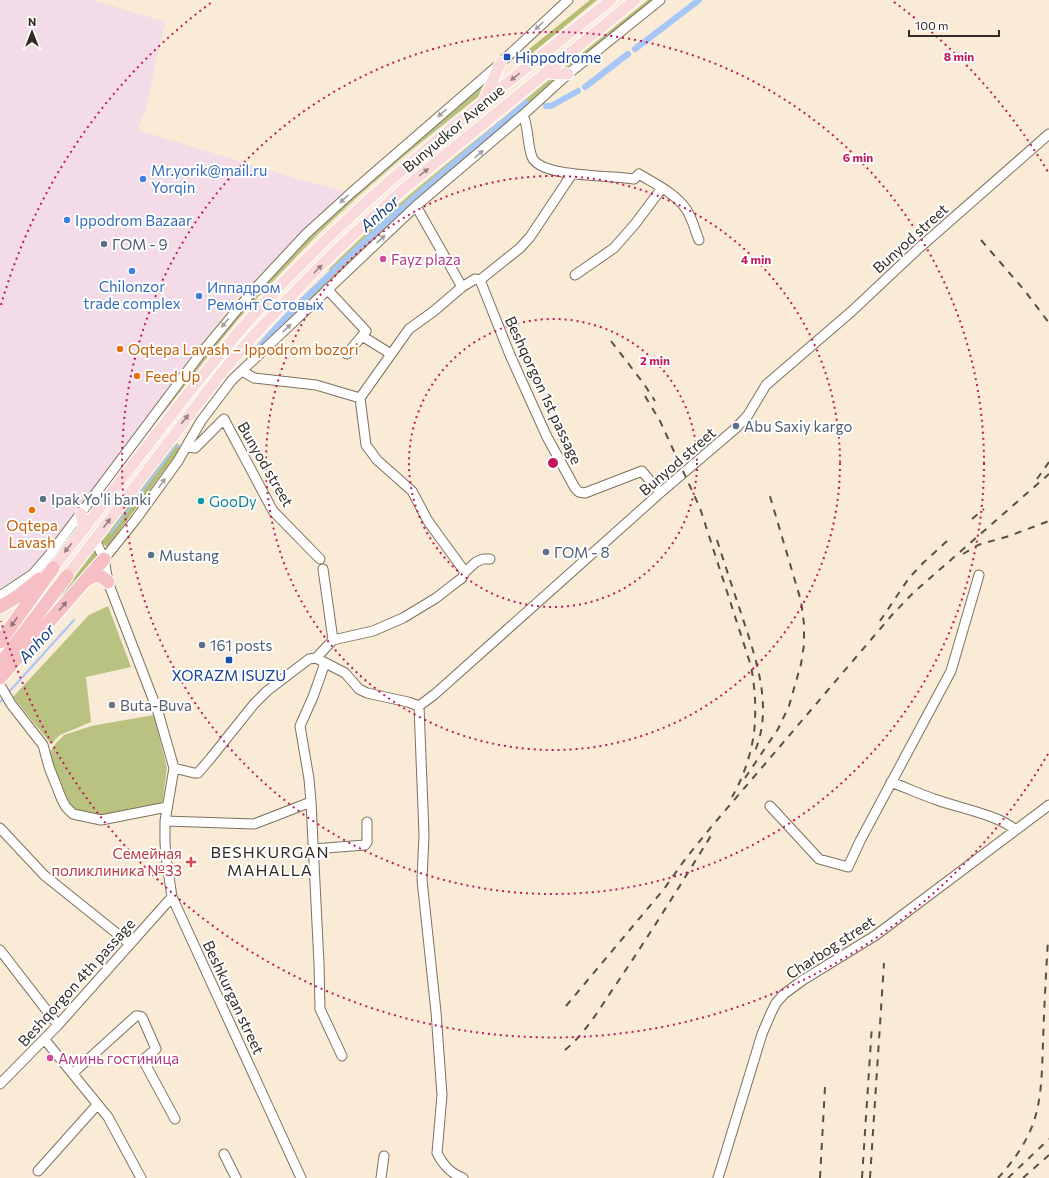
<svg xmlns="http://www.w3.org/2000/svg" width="1049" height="1178" font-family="Commissioner,sans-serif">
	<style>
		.commercial { fill: #f3dce7 }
		.green { fill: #bac281 }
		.forest { fill: #b4bd73 }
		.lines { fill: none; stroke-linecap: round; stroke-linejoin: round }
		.stream { stroke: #a7c6f8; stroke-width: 2 }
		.canal { stroke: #a7c6f8; stroke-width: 6 }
		.minor-casing { stroke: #7e715e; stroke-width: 11 }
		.major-casing { stroke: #fff; stroke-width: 13 }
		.highway-casing { stroke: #fff; stroke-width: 15 }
		.minor { stroke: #fff; stroke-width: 9 }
		.major { stroke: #fad9db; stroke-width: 11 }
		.highway { stroke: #f6bfc3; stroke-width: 13 }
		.rail { stroke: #585046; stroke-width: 2; stroke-dasharray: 7 7; stroke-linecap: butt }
		.oneway { fill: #a2a09c }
		.oneway2 { fill: #96827f }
		.oneway3 { fill: #947573 }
		.ring { fill: none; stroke: #c2185b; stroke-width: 2; stroke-dasharray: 2 4 }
		.transit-dot { fill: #1a4fb4; stroke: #fff; stroke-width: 1.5 }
		.shop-dot { fill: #3f7fe0; stroke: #fff; stroke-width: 1.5 }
		.service-dot { fill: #5c6f8a; stroke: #fff; stroke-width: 1.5 }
		.hotel-dot { fill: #d1479c; stroke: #fff; stroke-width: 1.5 }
		.food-dot { fill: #e8710a; stroke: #fff; stroke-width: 1.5 }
		.culture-dot { fill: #0f9aa8; stroke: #fff; stroke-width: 1.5 }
		.worship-dot { fill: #6b7280; stroke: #fff; stroke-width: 1.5 }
		.health-dot { fill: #e0444e; stroke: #fff; stroke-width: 1.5 }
		.labels { text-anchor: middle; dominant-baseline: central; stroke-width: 4; stroke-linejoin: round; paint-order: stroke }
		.transit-label { font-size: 15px; fill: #164399; stroke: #fff; text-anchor: start }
		.street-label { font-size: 15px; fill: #312b23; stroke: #fff }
		.shop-label { font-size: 15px; fill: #366cbe; stroke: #fff; text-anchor: start }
		.service-label { font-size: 15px; fill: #4e5e75; stroke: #fff; text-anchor: start }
		.hotel-label { font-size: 15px; fill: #b23c85; stroke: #fff; text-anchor: start }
		.food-label { font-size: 15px; fill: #c56008; stroke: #fff; text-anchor: start }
		.culture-label { font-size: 15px; fill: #0d838f; stroke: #fff; text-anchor: start }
		.worship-label { font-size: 15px; fill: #5b616d; stroke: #fff; text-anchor: start }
		.health-label { font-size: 15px; fill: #be3a42; stroke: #fff; text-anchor: end }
		.water-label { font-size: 16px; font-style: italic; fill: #123f85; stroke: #fff }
		.neighbourhood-label { font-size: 16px; letter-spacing: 1px; fill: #312b23; stroke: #fff }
		.centre { fill: #c2185b; stroke: #fff; stroke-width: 2 }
		.ring-label { font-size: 12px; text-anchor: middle; font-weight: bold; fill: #c2185b; stroke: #fff; stroke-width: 4; stroke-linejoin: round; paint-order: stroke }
	</style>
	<rect width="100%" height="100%" fill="#f9ebd5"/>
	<path class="commercial" d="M0,0H93L166,22L161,38L146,110L143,115L138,130L298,179L347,192L234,300L85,501L40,560L23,574L0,589Z"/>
	<path class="green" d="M551,78H558C458,165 357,251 264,345H262L280,324L331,274L329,269C398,199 477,141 551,78Z
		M487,80L483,93L404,156L355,199L316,236L259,296L240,317L217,345L142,440L88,512L87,510L192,372L237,315L276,273L313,234L353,196Z
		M108,606L131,667L86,677L91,722L60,735L51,744L13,697L89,615Z
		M154,715L167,768L162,805L101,817L90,816L69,807L52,761L50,752L57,742L64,735L91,726Z"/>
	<path class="forest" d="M590,0H597L531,54L528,50Z
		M648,0H653L576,61L560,71Z
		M178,443L179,448L178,452L107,547L101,542L172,447Z
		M94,550L100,555L24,642Z"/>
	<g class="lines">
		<path class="stream" d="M111,533L175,447L179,446
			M8,693L74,620
			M0,702L4,698"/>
		<path class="canal" d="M635,49L699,0
			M585,87L628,54
			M546,106H551L578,91
			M256,351C277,325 301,302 325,279C389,217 458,160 526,103"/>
		<g class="minor-casing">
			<path id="minor" d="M523,115C529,128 527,144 532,157C540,178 614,175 634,179L639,174C655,184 675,193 686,209C692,217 695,231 699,240
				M416,206L462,287
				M575,275L614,248L635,224L662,188
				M480,280L510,355L547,437L575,488L579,492L585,493L642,471L660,493
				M327,289L366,331L362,336L391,354
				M347,354L362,336
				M242,371L254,378L316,385L360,398
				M186,447L195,448L224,419L273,511L320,559
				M97,536V544L104,559L108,582L158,712L174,768L165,821V842L166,857L172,897L301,1178
				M104,559L136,519L178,461L201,421L232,380L416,206L523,115L568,74L660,0
				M465,572L428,521L412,491L377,460L366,445L360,398L409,329L434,311L462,287L475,279L480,280L520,248L530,237L572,174
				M0,596L33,574L51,553L198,357L251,293L306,234L351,193L494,69L568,0
				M333,640L373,631L403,618L436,598L454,584L462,578L465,572L476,562L483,559H490
				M316,658L345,673L359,689L367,693L408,702L419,706L435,694L660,493L736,428L748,415L766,385L852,311L919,248L1049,134
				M325,663L313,697L300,726L309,779L311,802L319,964L320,1009L342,1056
				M0,685L11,704L43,745L49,767L62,800L66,807L73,814L101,820L167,807
				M419,706L424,835L422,880L436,1012L442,1095L437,1153C443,1165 450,1173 463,1178
				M174,768L194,773H198L210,759L254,704L267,691L309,659L316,658L333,640L323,569
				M891,782C907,788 922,795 937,800C956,807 1002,816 1015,830
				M770,806L819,859L848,867L860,841L951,671L979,575
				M165,821L254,824L311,802
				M0,828L44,875L130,944
				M313,849L365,845L367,842V822
				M0,950L58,1025
				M45,1040L108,1117L141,1178
				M73,1073L136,1016H139L142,1017L156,1049L143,1060L175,1119
				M0,1084L58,1025L172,897
				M224,1154L236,1178
				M38,1171L97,1105
				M381,1178L384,1156
				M718,1178L762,1034L771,1013L776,1003L784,994L803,980L876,935L1049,805"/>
		</g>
		<g class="major-casing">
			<path id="major" d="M545,73L568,74
				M484,100L501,62
				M81,514L84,529
				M53,568C127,475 196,376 277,289C378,182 496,92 611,0
				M67,576L222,372L253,336L317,269L356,232L406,187L635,0"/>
		</g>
		<g class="highway-casing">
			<path id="highway" d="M86,580C96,574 100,574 108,582
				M0,607L18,596L39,579
				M0,642L53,568
				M0,664L67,576
				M0,678L104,559"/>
		</g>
		<use href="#minor" class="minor"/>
		<use href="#major" class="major"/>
		<use href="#highway" class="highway"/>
		<path class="rail" d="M981,240L1025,291L1049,323
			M611,341L644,384L655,401
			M645,396L660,421L700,508L751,666C754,683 756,700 755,718C755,743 745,775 732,797
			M1037,479L1049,462
			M972,519L984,509
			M717,540C725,565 733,589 741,613C755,656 774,706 755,751
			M963,554L978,545L1009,536L1049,521
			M880,621L909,578L923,563L947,541
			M745,778L778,729L789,706L801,664L804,645V624L801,601L769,493
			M566,1006L664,889L686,858L712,826L892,615L913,593L1049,474
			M565,1050C587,1032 601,1006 617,983C650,934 681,884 712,834
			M820,1178L825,1087
			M862,1178L872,1025
			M870,1178L884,963
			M998,1178C1013,1162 1027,1142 1034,1121C1042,1097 1042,1069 1043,1043C1044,1009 1046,974 1048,940
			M1008,1178L1049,1139
			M1023,1178L1049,1155"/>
	</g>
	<defs><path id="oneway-solid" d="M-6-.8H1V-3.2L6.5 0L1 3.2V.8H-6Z"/></defs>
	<g class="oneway">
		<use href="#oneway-solid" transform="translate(539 26) rotate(136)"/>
		<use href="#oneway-solid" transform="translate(442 113) rotate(139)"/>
		<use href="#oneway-solid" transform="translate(479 154) rotate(-41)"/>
		<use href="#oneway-solid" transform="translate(344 199) rotate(137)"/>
		<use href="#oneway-solid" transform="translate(381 239) rotate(-43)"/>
		<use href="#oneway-solid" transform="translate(225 323) rotate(129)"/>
		<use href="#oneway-solid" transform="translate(287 328) rotate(-44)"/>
		<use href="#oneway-solid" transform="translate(162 483) rotate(-54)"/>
	</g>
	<g class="oneway2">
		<use href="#oneway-solid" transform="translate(515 77) rotate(141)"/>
		<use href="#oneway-solid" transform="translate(424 172) rotate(-39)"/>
		<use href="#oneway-solid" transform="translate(318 269) rotate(-45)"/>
		<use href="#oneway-solid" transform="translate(185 419) rotate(-52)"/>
		<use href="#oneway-solid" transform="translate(107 523) rotate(-53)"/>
		<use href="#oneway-solid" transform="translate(68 548) rotate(129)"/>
	</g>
	<g class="oneway3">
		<use href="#oneway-solid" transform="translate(63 606) rotate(-49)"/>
		<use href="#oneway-solid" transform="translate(14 622) rotate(125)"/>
	</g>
	<g class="ring">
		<circle cx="553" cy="463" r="144"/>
		<circle cx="553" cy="463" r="287"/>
		<circle cx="553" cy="463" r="431"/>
		<path d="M1048 754A574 574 0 0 1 1 621M1 305A574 574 0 0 1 212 2M894 2A574 574 0 0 1 1048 172"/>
	</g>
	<g class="transit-dot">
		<rect x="503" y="53" width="8" height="8" rx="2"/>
		<rect x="225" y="656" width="8" height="8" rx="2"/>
	</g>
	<g class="shop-dot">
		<circle cx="143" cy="179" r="4"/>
		<circle cx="67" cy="220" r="4"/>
		<circle cx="132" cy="271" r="4"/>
		<circle cx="199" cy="296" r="4"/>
	</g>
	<g class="service-dot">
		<circle cx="104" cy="244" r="4"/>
		<circle cx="736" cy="426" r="4"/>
		<circle cx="43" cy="499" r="4"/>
		<circle cx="546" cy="552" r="4"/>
		<circle cx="151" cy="555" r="4"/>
		<circle cx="202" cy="645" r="4"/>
	</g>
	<g class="hotel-dot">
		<circle cx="383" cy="259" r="4"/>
		<circle cx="50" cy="1058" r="4"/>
	</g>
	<g class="food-dot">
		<circle cx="120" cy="349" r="4"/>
		<circle cx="137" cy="376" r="4"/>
		<circle cx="32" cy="510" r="4"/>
	</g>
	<circle class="culture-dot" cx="201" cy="501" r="4"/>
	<circle class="worship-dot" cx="112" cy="705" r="4"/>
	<path class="health-dot" d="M189 856h4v4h4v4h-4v4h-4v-4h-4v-4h4z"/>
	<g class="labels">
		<g class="transit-label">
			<text x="515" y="57">Hippodrome</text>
			<text x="229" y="675" text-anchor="middle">XORAZM ISUZU</text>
		</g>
		<g class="street-label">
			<text transform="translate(453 128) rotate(-40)">Bunyudkor Avenue</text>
			<text transform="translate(910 238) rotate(-42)">Bunyod street</text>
			<text transform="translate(544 390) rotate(65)">Beshqorgon 1st passage</text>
			<text transform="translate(677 461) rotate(-41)">Bunyod street</text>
			<text transform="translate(266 464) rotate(60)">Bunyod street</text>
			<text transform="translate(830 947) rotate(-33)">Charbog street</text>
			<text transform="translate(76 982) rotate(-48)">Beshqorgon 4th passage</text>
			<text transform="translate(234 997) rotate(65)">Beshkurgan street</text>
		</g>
		<g class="shop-label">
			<text x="151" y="170">Mr.yorik@mail.ru<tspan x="151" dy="17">Yorqin</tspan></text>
			<text x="75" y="220">Ippodrom Bazaar</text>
			<text x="132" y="286" text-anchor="middle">Chilonzor<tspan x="132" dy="17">trade complex</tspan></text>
			<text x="207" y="287">Иппадром<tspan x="207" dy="17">Ремонт Сотовых</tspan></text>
		</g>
		<g class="service-label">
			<text x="112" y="244">ГОМ - 9</text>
			<text x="744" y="426">Abu Saxiy kargo</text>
			<text x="51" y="499">Ipak Yo'li banki</text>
			<text x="554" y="552">ГОМ - 8</text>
			<text x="159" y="555">Mustang</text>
			<text x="210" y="645">161 posts</text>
		</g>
		<g class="hotel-label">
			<text x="391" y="259">Fayz plaza</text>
			<text x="58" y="1058">Аминь гостиница</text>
		</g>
		<g class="food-label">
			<text x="128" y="349">Oqtepa Lavash – Ippodrom bozori</text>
			<text x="145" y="376">Feed Up</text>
			<text x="32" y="525" text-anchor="middle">Oqtepa<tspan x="32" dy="17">Lavash</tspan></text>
		</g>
		<g class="culture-label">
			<text x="209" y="501">GooDy</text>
		</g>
		<g class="worship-label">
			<text x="120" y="705">Buta-Buva</text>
		</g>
		<g class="health-label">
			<text x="182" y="853">Семейная<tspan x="182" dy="17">поликлиника №33</tspan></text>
		</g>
		<g class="water-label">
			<text transform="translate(379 213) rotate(-41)">Anhor</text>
			<text transform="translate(36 643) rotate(-48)">Anhor</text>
		</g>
		<g class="neighbourhood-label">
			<text x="270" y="851">BESHKURGAN<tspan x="270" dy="18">MAHALLA</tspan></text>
		</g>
	</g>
	<circle cx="553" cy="463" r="6" class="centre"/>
	<g class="ring-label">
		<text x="959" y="61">8 min</text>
		<text x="858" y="162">6 min</text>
		<text x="756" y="264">4 min</text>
		<text x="655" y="365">2 min</text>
	</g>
	<g transform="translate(32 32)" stroke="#ffffff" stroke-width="3" paint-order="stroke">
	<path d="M0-3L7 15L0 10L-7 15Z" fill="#312b23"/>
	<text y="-6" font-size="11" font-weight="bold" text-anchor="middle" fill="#312b23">N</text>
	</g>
	<path d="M909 30v6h90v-6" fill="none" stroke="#312b23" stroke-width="2"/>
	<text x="915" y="30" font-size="12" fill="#312b23" stroke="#ffffff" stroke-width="3" paint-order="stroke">100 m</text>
</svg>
